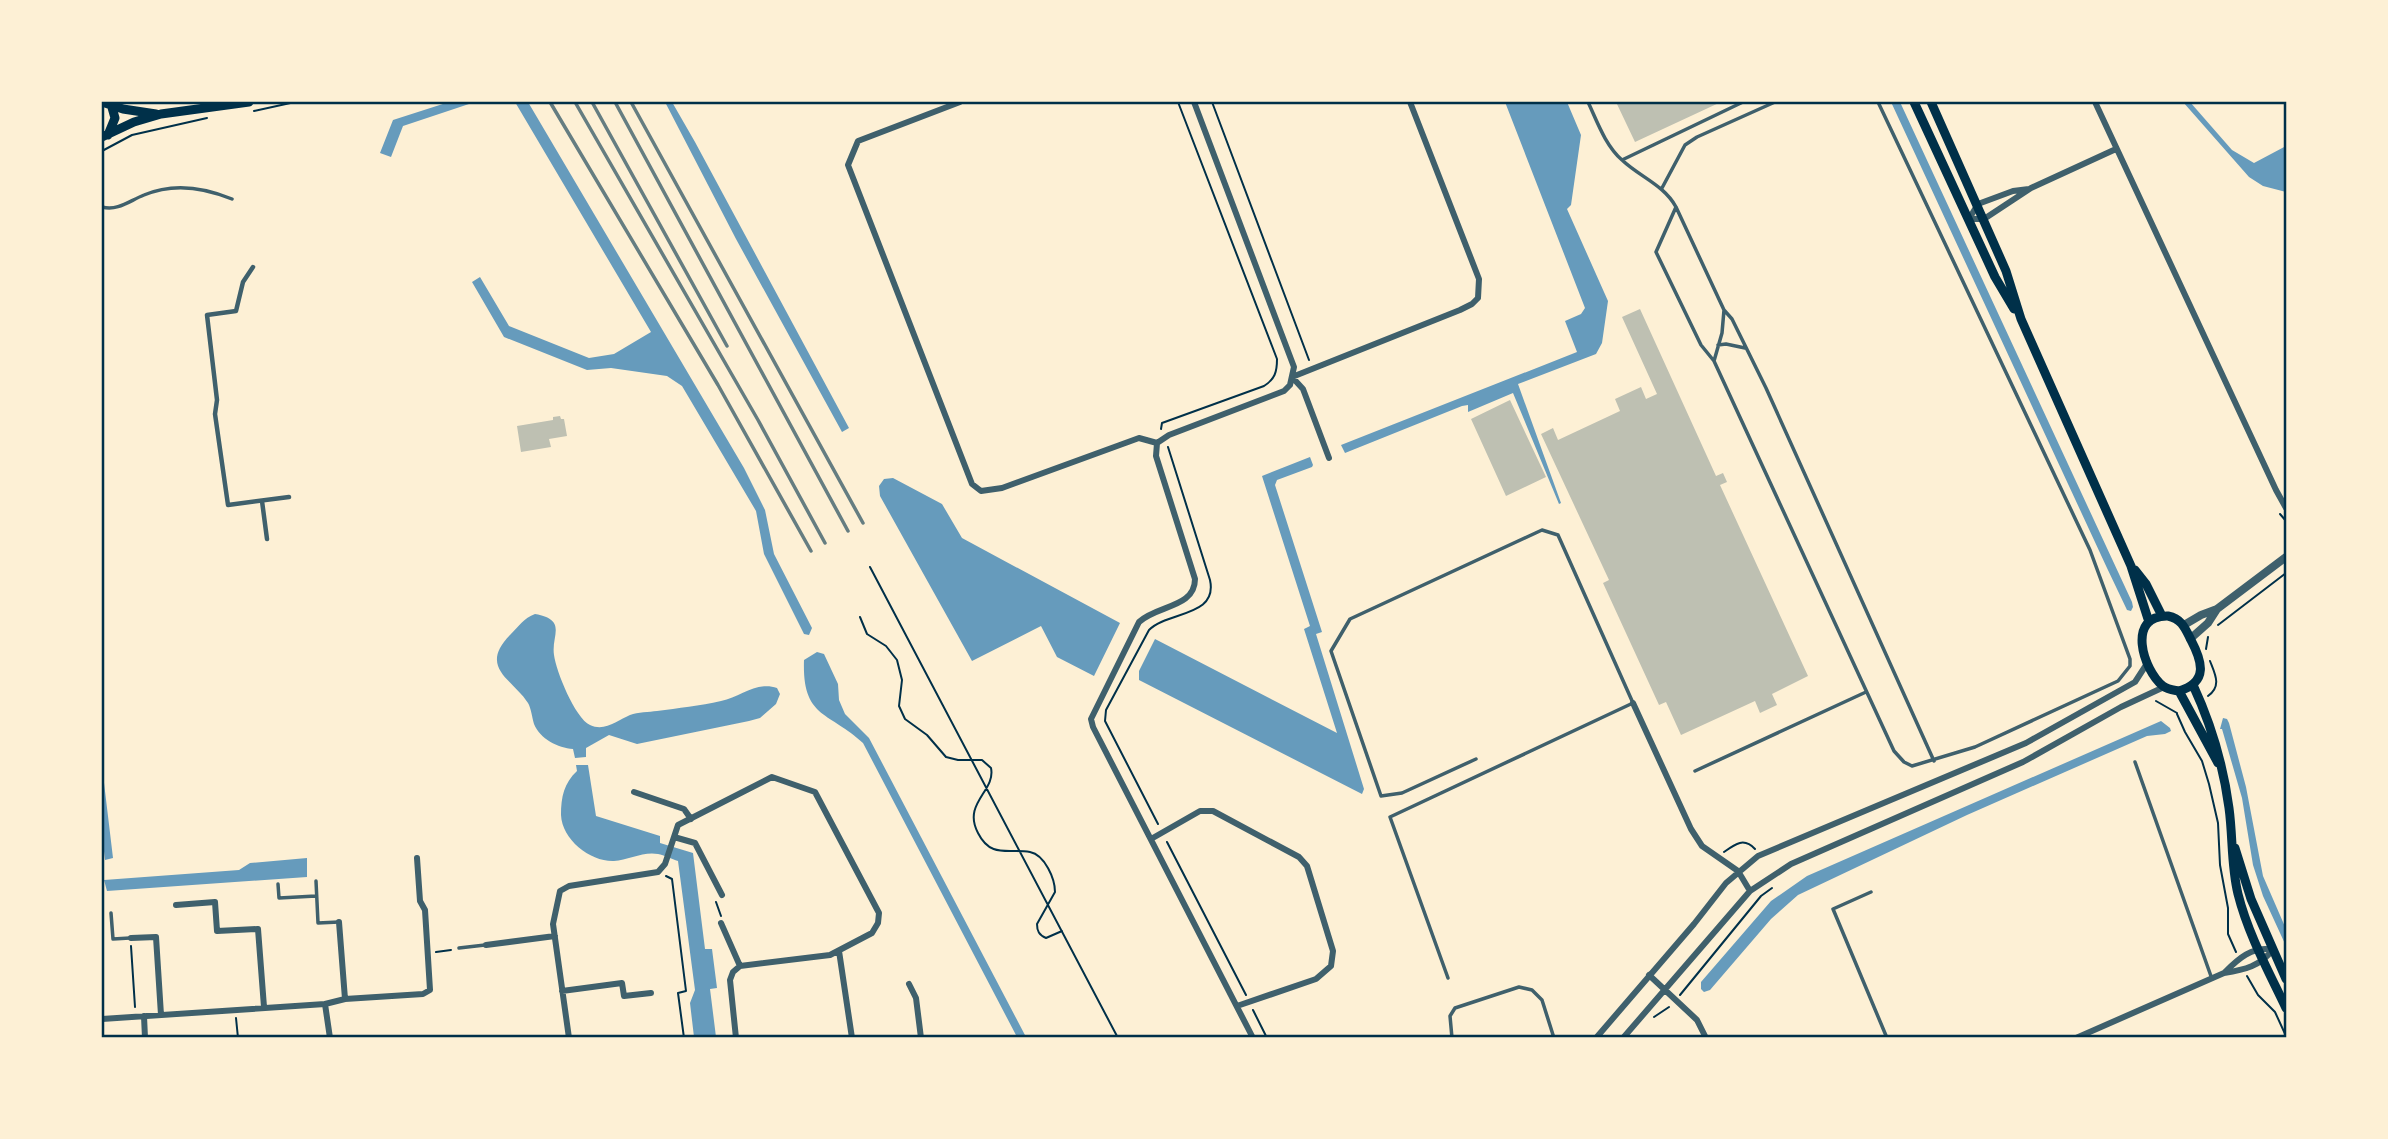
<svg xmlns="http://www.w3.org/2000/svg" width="2388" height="1139" font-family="Commissioner,sans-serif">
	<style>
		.water { fill: #669bbc }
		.building { fill: #bec0b2 }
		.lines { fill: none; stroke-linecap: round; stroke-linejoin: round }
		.path { stroke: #003049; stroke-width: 2 }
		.service { stroke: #3f606c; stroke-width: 3.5 }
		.pedestrian { stroke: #3f606c; stroke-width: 4.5 }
		.minor { stroke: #3f606c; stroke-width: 6 }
		.tertiary { stroke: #3f606c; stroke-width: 8 }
		.secondary { stroke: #003049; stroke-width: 9 }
		.rail { stroke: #657d81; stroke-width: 3.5 }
		.neatline { fill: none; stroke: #003049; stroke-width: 2.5 }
	</style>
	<rect width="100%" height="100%" fill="#fdf0d5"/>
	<path class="water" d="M449,102H475L403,126L391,157L380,153L393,120Z
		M515,102H528L744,468L765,510L774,554L812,628L809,635L804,634L764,554L756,511L682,386L667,376L611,368L587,370L504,337L472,282L480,277L509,326L589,358L614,354L651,332Z
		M665,102H672L695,142L849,428L842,432L736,239Z
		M1505,102H1567L1581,135L1571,205L1567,209L1608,301L1602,343L1596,354L1518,384L1561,503L1559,504L1513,393L1468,412V405L1462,406L1345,453L1341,445L1577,352L1565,321L1581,314L1585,308Z
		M1891,102H1900L2132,602L2133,607L2131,611L2127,610L2107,568Z
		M2183,102H2190L2232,150L2254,163L2286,146V192L2263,186L2249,177Z
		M1310,457L1313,465L1312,467L1277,480L1275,485L1322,632L1316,634L1364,789L1362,794L1139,680V671L1155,639L1337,733L1304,629L1310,626L1262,476Z
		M893,478L942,504L962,538L1120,623L1094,676L1057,657L1041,626L972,661L880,496L879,486L884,479Z
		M535,614C568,620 551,635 554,655C556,671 575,718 590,725C605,732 618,720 630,715C638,712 649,712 657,711C678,708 700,706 721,701C741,697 757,681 777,688L780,694L776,704L760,718L749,721L637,744L609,735L586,748V757L575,758L573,749C558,748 540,739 534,724C532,717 531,708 528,703C513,679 478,668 510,635C518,627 524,618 535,614Z
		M817,652L824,654L838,684L839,700L845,714L869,738L1026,1037H1017L863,743C829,711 802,719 804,660Z
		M2223,718L2227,719L2229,723L2246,787L2263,876L2286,929V946L2263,896L2253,865L2242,798L2222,729H2220Z
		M2161,721L2170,728L2171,731L2165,734L2147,736L1967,815L1798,895L1771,919L1710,990L1704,992L1701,989V982L1771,901L1807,876Z
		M576,765H588L596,816L660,836V843L693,853L705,949H712L717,988L710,989L716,1037H694L690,1003L695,990L678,861C672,859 664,855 658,854C644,851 628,860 614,861C591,862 562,840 561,815C561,797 564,783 577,771Z
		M102,766L113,858L105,860L102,834Z
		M307,858V877L107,891L104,880L239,870L250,863Z"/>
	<path class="building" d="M1616,102H1721L1635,142Z
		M1640,309L1716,476L1723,473L1727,482L1720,485L1808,676L1772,694L1777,705L1760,713L1755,701L1681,735L1666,702L1659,705L1603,583L1609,580L1541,434L1553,428L1558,440L1620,411L1615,399L1641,387L1646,399L1657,394L1622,317Z
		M1510,400L1546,477L1506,496L1471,419Z
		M560,416L561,419H564L567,436L549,439L551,447L521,452L517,426L553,420V417Z"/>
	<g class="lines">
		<path class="path" d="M1212,102L1309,360
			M254,111L295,102
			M102,151L132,135L207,118
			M1161,429L1162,423L1264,386C1275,379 1277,372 1277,359L1178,102
			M2280,514L2286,521
			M870,567L1118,1038
			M860,617L867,634L886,646L897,660L902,680L899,706L905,719L927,735L946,757L958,760H982L991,768C996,791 962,803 978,833C991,859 1009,848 1030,852C1045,855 1055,879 1055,892L1037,924C1037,931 1039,935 1046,938L1062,931
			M2218,625L2286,573
			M2206,649L2208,637
			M2208,696C2222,686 2215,674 2210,661
			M2156,701L2177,713
			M2177,714L2185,732L2202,761L2209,784L2218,823L2220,865L2228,908V934L2236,952
			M1158,824L1105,721L1106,710L1149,630C1168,611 1218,617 1210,580L1168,447
			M1167,842L1246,995
			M1724,852C1735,844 1744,837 1755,849
			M666,876L672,879L686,991L678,993L684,1038
			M716,902L721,916
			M131,946L135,1007
			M436,952L451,950
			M2247,976L2258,995L2275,1012L2286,1036
			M1680,995L1761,896L1772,888
			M1253,1010L1267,1038
			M1654,1017L1669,1007
			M236,1018L238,1038"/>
		<path class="service" d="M1588,102C1597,121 1605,145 1622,160C1640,177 1664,185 1676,207L1724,310L1732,319L1766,388L1934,761
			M1622,160L1743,102
			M1662,188L1685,145L1697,137L1775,102
			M102,207C118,211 129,201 144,195C172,183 203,187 232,199
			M1676,207L1656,252L1701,345L1714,361
			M1724,310L1722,333L1714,361L1894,751L1904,762L1912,766L1975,747L2118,681L2130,666V659L2090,550L1878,102
			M1718,345L1726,344L1745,348
			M2135,762L2212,979
			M1695,771L1866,692
			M316,881L318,923L339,922
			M278,884L279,898L316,896
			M1871,892L1833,909L1887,1038
			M111,913L113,939L130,938
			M459,948L485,945
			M1448,978L1390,817L1633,703L1558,535L1542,530L1350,619L1331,651L1381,796L1402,793L1476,759
			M1452,1038L1450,1016L1455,1008L1519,987L1532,990L1542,1000L1554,1038"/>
		<path class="pedestrian" d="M253,267L243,282L236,311L207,315L217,400L215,414L228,505L289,497
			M262,501L267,539"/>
		<path class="minor" d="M960,102L858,141L848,165L972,484L981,491L1002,488L1139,438L1157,443
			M2095,102L2276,490L2286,508
			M1969,219H1984L2031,188L2116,149
			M1969,219L1978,204L2013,191L2029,189
			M1292,377L1460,310L1472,304L1478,298L1479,279L1410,102
			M1292,377L1303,389L1329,458
			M1157,443L1156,456L1195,579C1195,608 1157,605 1139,622L1091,719L1093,727L1253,1038
			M1157,443L1169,435L1284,391L1290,385L1294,367L1194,102
			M1633,703L1691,829L1702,846L1738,871L1750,891
			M634,792L684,809L691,819
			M674,837L695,843L722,895
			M1151,839L1200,811H1213L1299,857L1307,866L1333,951L1331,966L1316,979L1237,1006
			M176,905L215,902L217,931L258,929L264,1007
			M339,922L345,999
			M721,923L740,966
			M131,938L156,937L161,1015
			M486,945L555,936
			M839,951L852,1038
			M1649,975L1697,1020L1706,1038
			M909,984L916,998L921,1038
			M562,991L622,983L624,996L651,993
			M325,1004L345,999L423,994L430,990L425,910L420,901L417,858
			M144,1016L145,1038
			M102,1019L325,1004L330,1038
			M569,1038L553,924L560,891L569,886L658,872L665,864L678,825L772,777L815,792L879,913L878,923L872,933L830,955L740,966L733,972L730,980L736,1038
			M1596,1038L1694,924L1726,883L1758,856L2026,743L2135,682L2148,662
			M1623,1038L1750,891L1791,864L2023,762L2121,707L2164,687
			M2076,1038L2224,973C2244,970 2261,966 2273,949C2251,947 2239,958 2224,973"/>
		<path class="tertiary" d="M2184,625L2201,615L2217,609L2286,557
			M2190,639L2208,623L2217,609"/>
		<path class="secondary" d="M102,102L123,109L156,114
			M1914,102L1995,277L2014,309
			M1931,102L2006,271L2021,319L2131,566L2149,622
			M108,135L115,118L111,104
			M102,137L134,122L161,114L249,102
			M2135,570L2146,584L2162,616
			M2168,616C2182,619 2185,628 2191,640C2202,661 2209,682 2179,691C2174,690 2168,690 2163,686C2143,670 2126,615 2168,616Z
			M2193,685C2212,726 2223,763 2229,808C2233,837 2231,866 2238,894C2248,934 2269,972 2286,1008
			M2179,691L2218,763
			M2235,848L2251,899L2286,979"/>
		<path class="rail" d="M550,102L718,385L811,551
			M575,102L758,420L825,543
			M592,102L727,346
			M615,102L848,531
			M631,102L863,523"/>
	</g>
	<rect width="2388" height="1139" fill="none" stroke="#fdf0d5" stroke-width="206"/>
	<rect x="103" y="103" width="2182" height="933" class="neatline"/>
</svg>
